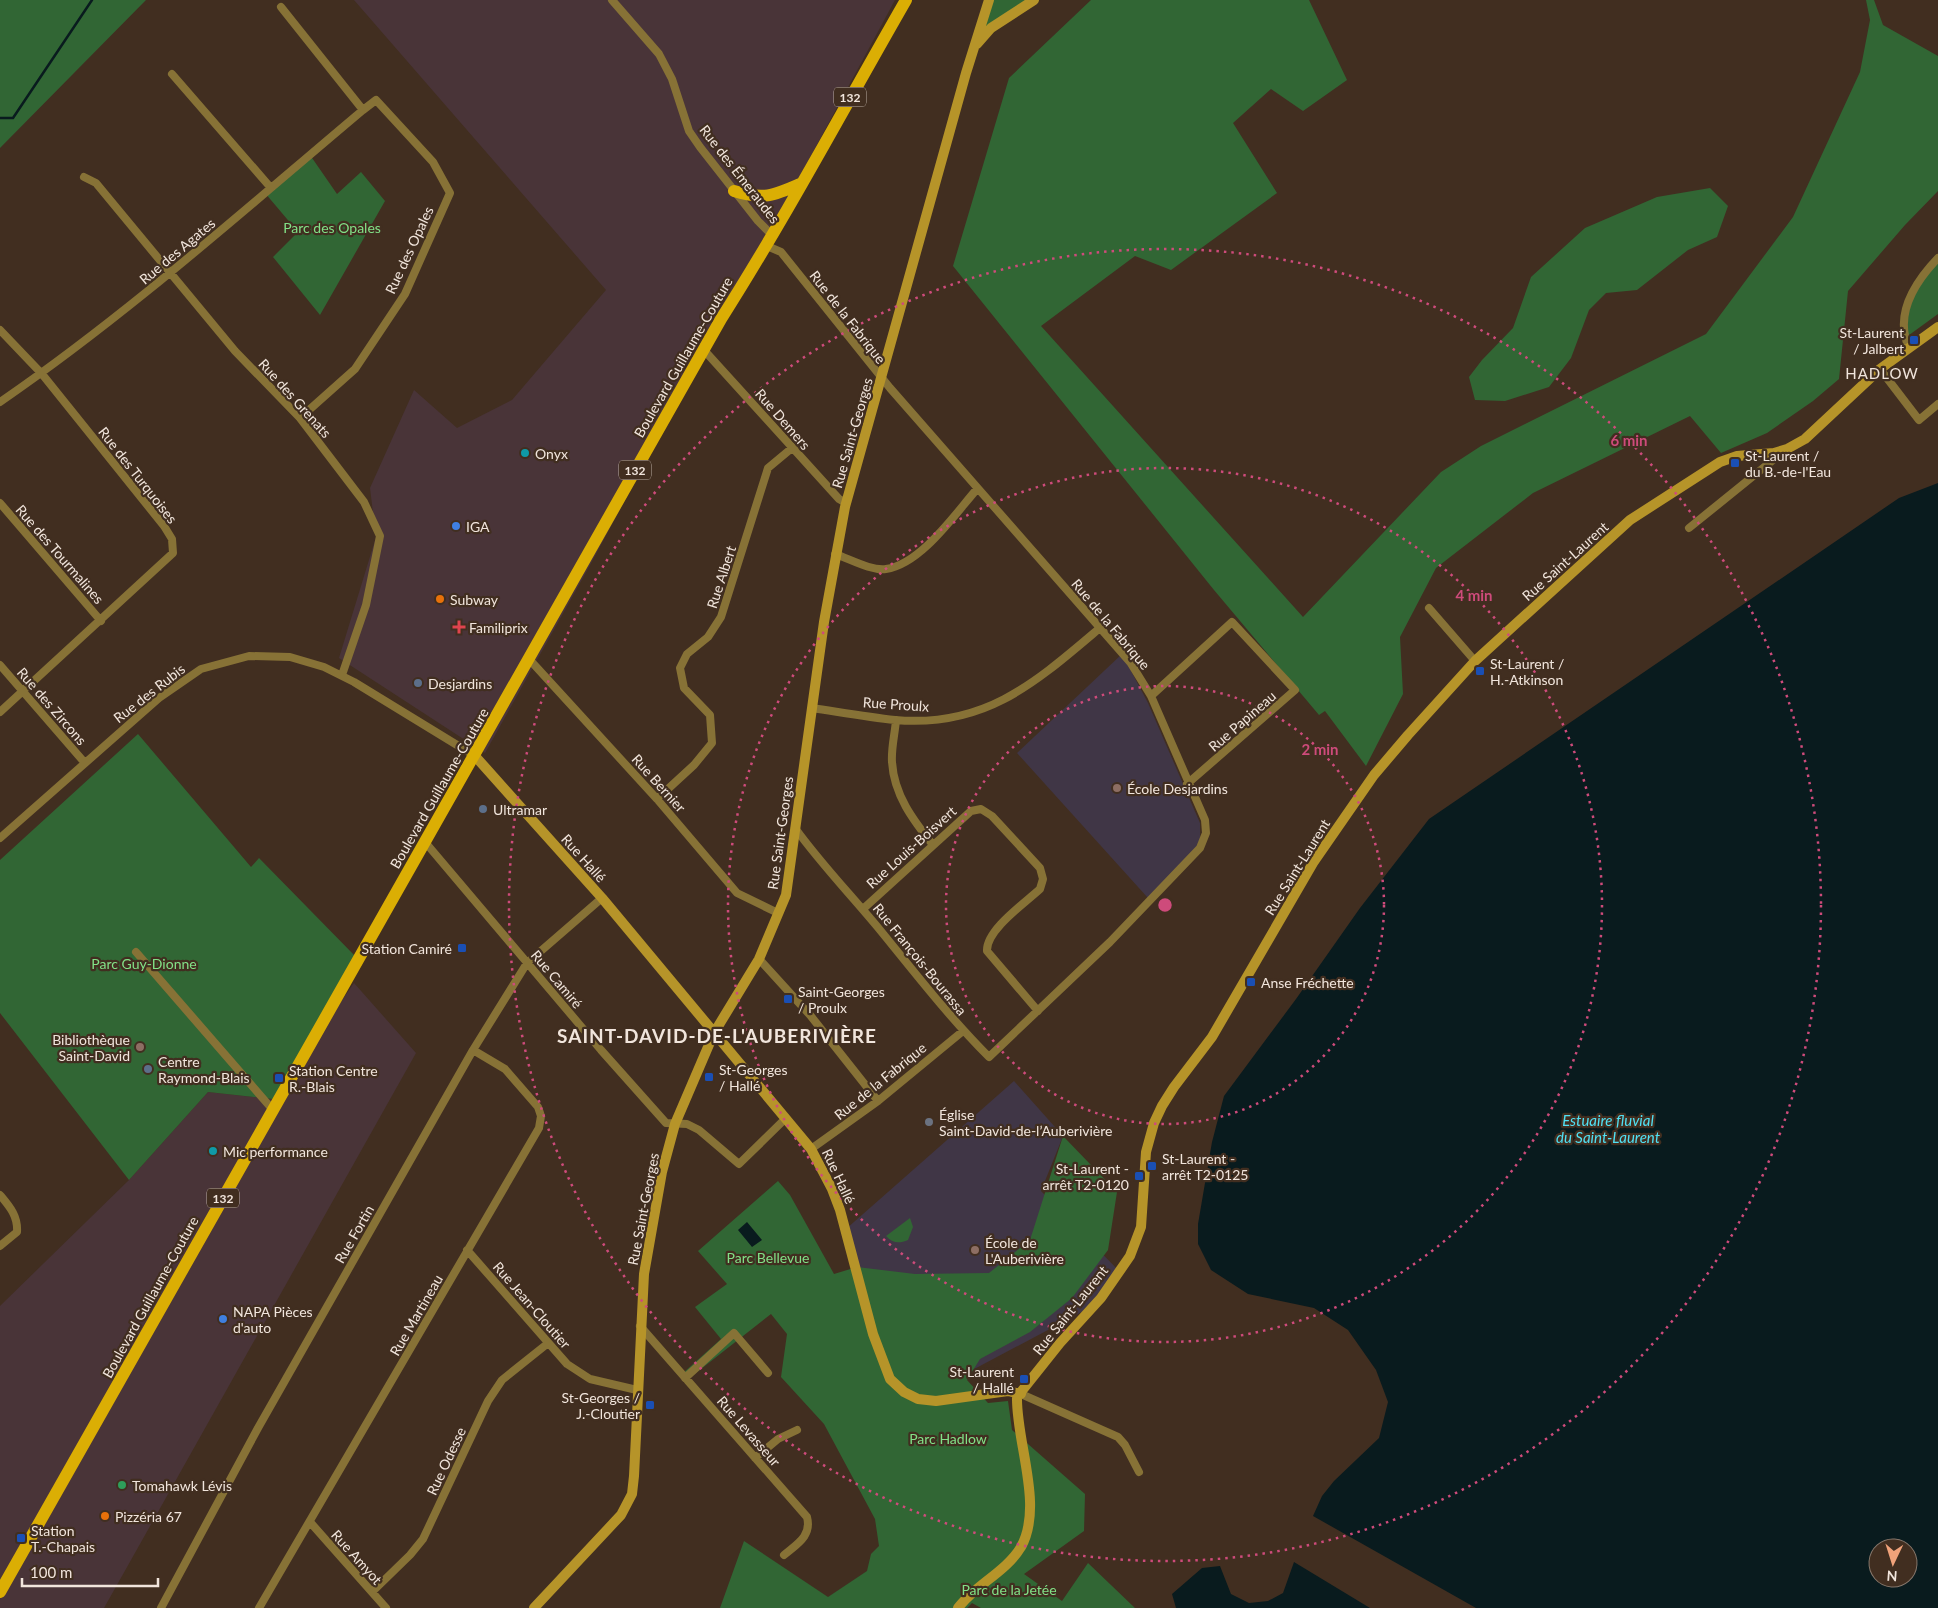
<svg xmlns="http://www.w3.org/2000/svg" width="1938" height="1608" font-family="Lato,sans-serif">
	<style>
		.commercial { fill: #493438 }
		.education { fill: #403646 }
		.green { fill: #316634 }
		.water { fill: #091b1e; fill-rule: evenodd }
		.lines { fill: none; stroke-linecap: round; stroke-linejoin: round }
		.stream { stroke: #091b1e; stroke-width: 2.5 }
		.street { stroke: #877236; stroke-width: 8 }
		.secondary { stroke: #b69429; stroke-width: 10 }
		.primary { stroke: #dbae04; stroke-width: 12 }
		.ring { fill: none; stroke: #ce4b7b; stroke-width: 2.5; stroke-dasharray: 2.5 5 }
		.transit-dot { fill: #1a4fb4; stroke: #412e20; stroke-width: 2 }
		.culture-dot { fill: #0f9aa8; stroke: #412e20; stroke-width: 2 }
		.shop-dot { fill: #3f7fe0; stroke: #412e20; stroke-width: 2 }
		.food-dot { fill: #e8710a; stroke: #412e20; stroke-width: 2 }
		.health-dot { fill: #e0444e; stroke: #412e20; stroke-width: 2 }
		.service-dot { fill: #5c6f8a; stroke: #412e20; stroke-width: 2 }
		.education-dot { fill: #8d6e63; stroke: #412e20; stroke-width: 2 }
		.worship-dot { fill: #6b7280; stroke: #412e20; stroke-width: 2 }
		.leisure-dot { fill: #2e9e5b; stroke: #412e20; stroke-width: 2 }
		.labels { text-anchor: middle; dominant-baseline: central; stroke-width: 4.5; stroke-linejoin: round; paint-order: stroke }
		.shield { fill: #412e20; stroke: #bcaea4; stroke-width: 1 }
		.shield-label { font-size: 12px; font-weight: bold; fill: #f1e5dc }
		.street-label { font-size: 14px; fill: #f1e5dc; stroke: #412e20 }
		.park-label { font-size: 14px; fill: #82e187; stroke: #412e20 }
		.poi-label { font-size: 14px; fill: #f1e5dc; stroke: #412e20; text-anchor: start }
		.neighbourhood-label { font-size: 15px; letter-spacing: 1px; fill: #f1e5dc; stroke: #412e20 }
		.water-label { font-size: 15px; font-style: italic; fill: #50e1f4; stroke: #412e20 }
		.district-label { font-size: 19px; font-weight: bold; letter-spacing: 1px; fill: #f1e5dc; stroke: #412e20 }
		.centre { fill: #ce4b7b; stroke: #412e20; stroke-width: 2.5 }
		.ring-label { font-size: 15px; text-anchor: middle; font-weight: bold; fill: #ce4b7b; stroke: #412e20; stroke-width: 4.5; stroke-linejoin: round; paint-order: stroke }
	</style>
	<rect width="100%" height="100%" fill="#412e20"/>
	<path class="commercial" d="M354,0H895L589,567L485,753L339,658L376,537L370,488L414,390L457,428L512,400L606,290Z
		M354,983L416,1053L104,1608H0V1306L129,1180L208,1092L273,1099Z"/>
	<path class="education" d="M1122,654L1148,703L1200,823V848L1148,898L1017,753Z
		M1014,1081L1063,1136L1041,1191L1120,1272L1093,1306L918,1399L904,1392L846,1229Z"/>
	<path class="green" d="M0,0H146L0,148Z
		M989,0H1034L975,47Z
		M1091,0H1309L1347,80L1303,111L1271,89L1233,123L1277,193L1171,270L1135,256L1041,326L1303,617L1441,472L1481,446L1706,334L1793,217L1860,72L1870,20L1866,0H1874L1883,25L1938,56V191L1905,225L1848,291L1839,379L1813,401L1767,433L1721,453L1690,416L1533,493L1436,568L1400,637L1403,694L1366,766L1325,711L1319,715L1214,590L953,266L1009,78Z
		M310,155L337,194L361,172L385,201L320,315L273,257L298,232L265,193Z
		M1710,188L1728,206L1717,237L1688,250L1637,290L1606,293L1589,310L1571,358L1549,387L1505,401L1475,400L1469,377L1482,360L1513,328L1531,277L1585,228L1657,197Z
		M1938,258V314L1905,338L1908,300Z
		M138,734L251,867L259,858L355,956L273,1099L208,1092L129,1180L0,1013V860Z
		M1063,1136L1117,1192L1108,1250L1072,1298L1030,1332L980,1359L967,1380L988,1403L1008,1401L1012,1430L1085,1494L1084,1531L1024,1574L1062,1601L1088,1563L1135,1608H981L972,1603L967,1608H720L744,1541L828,1597L867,1571L871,1554L879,1546L875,1519L824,1424L781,1377L787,1334L771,1314L687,1380L682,1374L721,1339L695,1307L727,1284L698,1251L778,1181L790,1195L834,1274L857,1267L915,1274L989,1273L1030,1240Z
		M910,1218L913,1227L908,1240C899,1244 892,1243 886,1236Z"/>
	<path class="water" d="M1938,483V1608H1476L1313,1516L1322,1496L1334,1481L1379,1438L1388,1402L1376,1370L1348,1330L1314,1308L1248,1294L1211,1270L1198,1244V1224L1212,1142L1224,1096L1296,999L1360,908L1429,819L1899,498ZM1878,1548H1908V1578H1878Z
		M747,1222L762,1240L752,1247L738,1230Z
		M1294,1562L1370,1608H1176L1172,1594L1202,1568L1220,1566L1231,1594L1249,1603L1268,1601L1283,1593Z"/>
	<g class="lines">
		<path class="stream" d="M0,118H13L92,0"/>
		<path class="street" d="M612,0L659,54L672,79L689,131L700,147L758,221L773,236
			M281,7L363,110
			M172,74L271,188
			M84,177L96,183L235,351L300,418L364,502L380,536L366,605L342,675
			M767,246L781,252L890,388L1130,662L1151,696L1205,820L1206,833L1200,848L1110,942L989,1057C949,1017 916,974 880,930C852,896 821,864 795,828
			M0,330L42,374L164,526L172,539L173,553L0,712
			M1909,348C1894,315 1915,282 1938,258
			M703,349L839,499L846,503
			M1880,369L1919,420L1938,404
			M0,402C128,314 244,210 363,110L376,100L433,162L450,193L405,294L355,369L300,418
			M0,503L101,621
			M1689,528L1783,452
			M835,554C850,559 871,571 886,569C921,564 955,514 977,489
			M1429,608L1475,661
			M529,659L657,799L737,893L778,913
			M0,665L85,763
			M1151,696L1232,622L1295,690L1187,784
			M812,708C839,712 867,717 895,720C986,728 1036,682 1101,627
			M896,720C895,733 891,749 892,762C894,795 913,820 933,845
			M657,799L694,765L712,743L710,715L684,688L680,668L687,654L708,637L721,617L768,468L792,448
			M0,838L159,698L201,669L249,656L290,657L324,667L354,682L475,756
			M425,842L601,1050L666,1123L687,1124L699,1130L739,1164L786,1118
			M863,909L971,811L981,809L992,816L1040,868L1043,879L1040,889C1025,903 986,930 987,951L1038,1011
			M136,952L273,1110
			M759,959L810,1015L878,1101
			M811,1149L878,1101L963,1031
			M0,1195C10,1207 18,1216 17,1232L0,1246
			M467,1250L567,1364L590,1379L637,1390
			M640,1326L807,1517C812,1536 797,1544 784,1555
			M685,1378L734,1333L768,1373
			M1021,1394L1118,1437L1125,1445L1139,1472
			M755,1458L778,1439L797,1430
			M310,1522L386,1608
			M372,1592L410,1555L423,1539L488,1401L502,1380L547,1344
			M161,1608L258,1428L473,1050L527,963L602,898
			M259,1608L539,1128L541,1116L538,1107L505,1069L473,1050"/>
		<path class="secondary" d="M977,44L991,28L1034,0
			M475,756L602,898L811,1149L832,1189L840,1210L873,1334L890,1379L904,1392L918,1399L936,1401L1008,1391L1021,1394
			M534,1608L621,1515L632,1494L634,1476L644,1274L662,1172L675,1124L714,1033L759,959L786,895L824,622L845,507L966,73L989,0
			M958,1608C975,1585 1006,1572 1021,1547C1044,1506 1016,1442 1017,1397L1060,1343L1101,1298L1130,1256L1141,1227L1146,1152L1154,1123L1162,1106L1174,1087L1212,1037L1313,863L1374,775L1408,735L1475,661L1630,520L1720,462L1737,456L1774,453L1787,449L1805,439L1880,369L1938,327"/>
		<path class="primary" d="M734,191C763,200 773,196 800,184
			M0,1592L721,319C787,215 845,106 906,0"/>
	</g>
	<g class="ring">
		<circle cx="1165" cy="905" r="219"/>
		<circle cx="1165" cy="905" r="437"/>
		<circle cx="1165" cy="905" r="656"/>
	</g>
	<g class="transit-dot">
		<rect x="1909" y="335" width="10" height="10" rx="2.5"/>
		<rect x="1730" y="458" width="10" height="10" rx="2.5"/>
		<rect x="1475" y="666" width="10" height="10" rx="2.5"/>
		<rect x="457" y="943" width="10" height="10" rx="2.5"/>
		<rect x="1246" y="977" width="10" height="10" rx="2.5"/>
		<rect x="783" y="994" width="10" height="10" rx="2.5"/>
		<rect x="704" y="1072" width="10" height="10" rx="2.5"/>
		<rect x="274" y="1073" width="10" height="10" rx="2.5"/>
		<rect x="1147" y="1161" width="10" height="10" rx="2.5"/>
		<rect x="1134" y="1171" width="10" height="10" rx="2.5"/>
		<rect x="1019" y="1374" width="10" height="10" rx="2.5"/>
		<rect x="645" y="1400" width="10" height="10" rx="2.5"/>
		<rect x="16" y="1533" width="10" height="10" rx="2.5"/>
	</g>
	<g class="culture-dot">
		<circle cx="525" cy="453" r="5"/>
		<circle cx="213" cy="1151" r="5"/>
	</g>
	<g class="shop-dot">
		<circle cx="456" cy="526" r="5"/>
		<circle cx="223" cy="1319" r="5"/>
	</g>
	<g class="food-dot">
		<circle cx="440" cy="599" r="5"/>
		<circle cx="105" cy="1516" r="5"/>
	</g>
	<path class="health-dot" d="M456.5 619.5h5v5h5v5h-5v5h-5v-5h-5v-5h5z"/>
	<g class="service-dot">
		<circle cx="418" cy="683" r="5"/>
		<circle cx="483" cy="809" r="5"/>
		<circle cx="148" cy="1069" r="5"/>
	</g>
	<g class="education-dot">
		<circle cx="1117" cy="788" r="5"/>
		<circle cx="140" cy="1047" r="5"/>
		<circle cx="975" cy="1250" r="5"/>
	</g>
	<circle class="worship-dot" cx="929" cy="1122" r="5"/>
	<circle class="leisure-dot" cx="122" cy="1485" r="5"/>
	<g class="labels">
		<g class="shield">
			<rect x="834" y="87.5" width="32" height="19" rx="4"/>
			<rect x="619" y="460.5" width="32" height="19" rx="4"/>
			<rect x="207" y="1188.5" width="32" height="19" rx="4"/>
		</g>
		<g class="shield-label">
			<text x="850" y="97">132</text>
			<text x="635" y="470">132</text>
			<text x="223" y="1198">132</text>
		</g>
		<g class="street-label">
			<text transform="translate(740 174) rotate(52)">Rue des Émeraudes</text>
			<text transform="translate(409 250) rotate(-65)">Rue des Opales</text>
			<text transform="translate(177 251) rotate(-40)">Rue des Agates</text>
			<text transform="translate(848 317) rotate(52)">Rue de la Fabrique</text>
			<text transform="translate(683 357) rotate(-60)">Boulevard Guillaume-Couture</text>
			<text transform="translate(295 398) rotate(48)">Rue des Grenats</text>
			<text transform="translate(783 419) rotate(49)">Rue Demers</text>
			<text transform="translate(852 433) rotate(-74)">Rue Saint-Georges</text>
			<text transform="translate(138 475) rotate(52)">Rue des Turquoises</text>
			<text transform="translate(60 554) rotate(49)">Rue des Tourmalines</text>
			<text transform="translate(1565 561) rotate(-42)">Rue Saint-Laurent</text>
			<text transform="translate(721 577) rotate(-72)">Rue Albert</text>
			<text transform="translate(1111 624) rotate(50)">Rue de la Fabrique</text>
			<text transform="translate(149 693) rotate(-38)">Rue des Rubis</text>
			<text transform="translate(896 704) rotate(4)">Rue Proulx</text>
			<text transform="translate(52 706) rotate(49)">Rue des Zircons</text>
			<text transform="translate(1242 721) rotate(-41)">Rue Papineau</text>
			<text transform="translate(659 783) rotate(48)">Rue Bernier</text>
			<text transform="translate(439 788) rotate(-60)">Boulevard Guillaume-Couture</text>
			<text transform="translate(780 833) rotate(-82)">Rue Saint-Georges</text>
			<text transform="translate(911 847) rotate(-42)">Rue Louis-Boisvert</text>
			<text transform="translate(584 858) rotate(48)">Rue Hallé</text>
			<text transform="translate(1297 867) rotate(-58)">Rue Saint-Laurent</text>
			<text transform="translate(920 959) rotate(51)">Rue François-Bourassa</text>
			<text transform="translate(557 979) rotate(50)">Rue Camiré</text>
			<text transform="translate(880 1081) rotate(-39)">Rue de la Fabrique</text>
			<text transform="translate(839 1176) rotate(65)">Rue Hallé</text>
			<text transform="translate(643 1209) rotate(-79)">Rue Saint-Georges</text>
			<text transform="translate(354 1234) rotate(-60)">Rue Fortin</text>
			<text transform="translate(150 1297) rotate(-61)">Boulevard Guillaume-Couture</text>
			<text transform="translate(532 1305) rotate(49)">Rue Jean-Cloutier</text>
			<text transform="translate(1070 1310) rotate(-51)">Rue Saint-Laurent</text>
			<text transform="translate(416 1315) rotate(-60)">Rue Martineau</text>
			<text transform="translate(749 1431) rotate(49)">Rue Levasseur</text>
			<text transform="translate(446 1461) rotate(-65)">Rue Odesse</text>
			<text transform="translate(357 1557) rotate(48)">Rue Amyot</text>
		</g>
		<g class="park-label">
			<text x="332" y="227">Parc des Opales</text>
			<text x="144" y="963">Parc Guy-Dionne</text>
			<text x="768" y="1257">Parc Bellevue</text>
			<text x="948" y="1438">Parc Hadlow</text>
			<text x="1009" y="1589">Parc de la Jetée</text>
		</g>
		<g class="poi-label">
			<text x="1904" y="332" text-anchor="end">St-Laurent<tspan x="1904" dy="16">/ Jalbert</tspan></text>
			<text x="535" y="453">Onyx</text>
			<text x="1745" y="455">St-Laurent /<tspan x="1745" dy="16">du B.-de-l'Eau</tspan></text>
			<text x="466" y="526">IGA</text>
			<text x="450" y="599">Subway</text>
			<text x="469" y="627">Familiprix</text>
			<text x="1490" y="663">St-Laurent /<tspan x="1490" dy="16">H.-Atkinson</tspan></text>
			<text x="428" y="683">Desjardins</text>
			<text x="1127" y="788">École Desjardins</text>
			<text x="493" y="809">Ultramar</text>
			<text x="452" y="948" text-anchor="end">Station Camiré</text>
			<text x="1261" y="982">Anse Fréchette</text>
			<text x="798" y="991">Saint-Georges<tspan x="798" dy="16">/ Proulx</tspan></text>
			<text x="130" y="1039" text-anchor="end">Bibliothèque<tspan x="130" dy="16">Saint-David</tspan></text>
			<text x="158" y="1061">Centre<tspan x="158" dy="16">Raymond-Blais</tspan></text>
			<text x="719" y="1069">St-Georges<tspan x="719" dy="16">/ Hallé</tspan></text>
			<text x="289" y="1070">Station Centre<tspan x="289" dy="16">R.-Blais</tspan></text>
			<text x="939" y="1114">Église<tspan x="939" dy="16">Saint-David-de-l’Auberivière</tspan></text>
			<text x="223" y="1151">Mic performance</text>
			<text x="1162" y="1158">St-Laurent -<tspan x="1162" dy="16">arrêt T2-0125</tspan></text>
			<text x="1129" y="1168" text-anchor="end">St-Laurent -<tspan x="1129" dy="16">arrêt T2-0120</tspan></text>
			<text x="985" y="1242">École de<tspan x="985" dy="16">L'Auberivière</tspan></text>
			<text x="233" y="1311">NAPA Pièces<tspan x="233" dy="16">d'auto</tspan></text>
			<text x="1014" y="1371" text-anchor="end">St-Laurent<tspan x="1014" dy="16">/ Hallé</tspan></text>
			<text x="640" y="1397" text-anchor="end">St-Georges /<tspan x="640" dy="16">J.-Cloutier</tspan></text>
			<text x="132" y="1485">Tomahawk Lévis</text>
			<text x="115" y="1516">Pizzéria 67</text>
			<text x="31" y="1530">Station<tspan x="31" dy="16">T.-Chapais</tspan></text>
		</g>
		<g class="neighbourhood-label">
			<text x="1882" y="373">HADLOW</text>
		</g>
		<g class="water-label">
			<text x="1608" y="1120">Estuaire fluvial<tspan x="1608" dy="17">du Saint-Laurent</tspan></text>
		</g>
		<g class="district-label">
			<text x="717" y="1035">SAINT-DAVID-DE-L'AUBERIVIÈRE</text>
		</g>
	</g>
	<circle cx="1165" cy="905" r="8" class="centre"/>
	<g class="ring-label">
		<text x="1629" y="446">6 min</text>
		<text x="1474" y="601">4 min</text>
		<text x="1320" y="755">2 min</text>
	</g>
	<g transform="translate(1893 1563) rotate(184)"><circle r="24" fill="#412e20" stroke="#87776b"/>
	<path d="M0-4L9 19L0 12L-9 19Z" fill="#f0a27a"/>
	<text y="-8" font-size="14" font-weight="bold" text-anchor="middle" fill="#f1e5dc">N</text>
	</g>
	<path d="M22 1578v8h136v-8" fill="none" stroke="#f1e5dc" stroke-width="2.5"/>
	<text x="30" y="1578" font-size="15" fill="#f1e5dc" stroke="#412e20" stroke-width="4" paint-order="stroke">100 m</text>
</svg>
